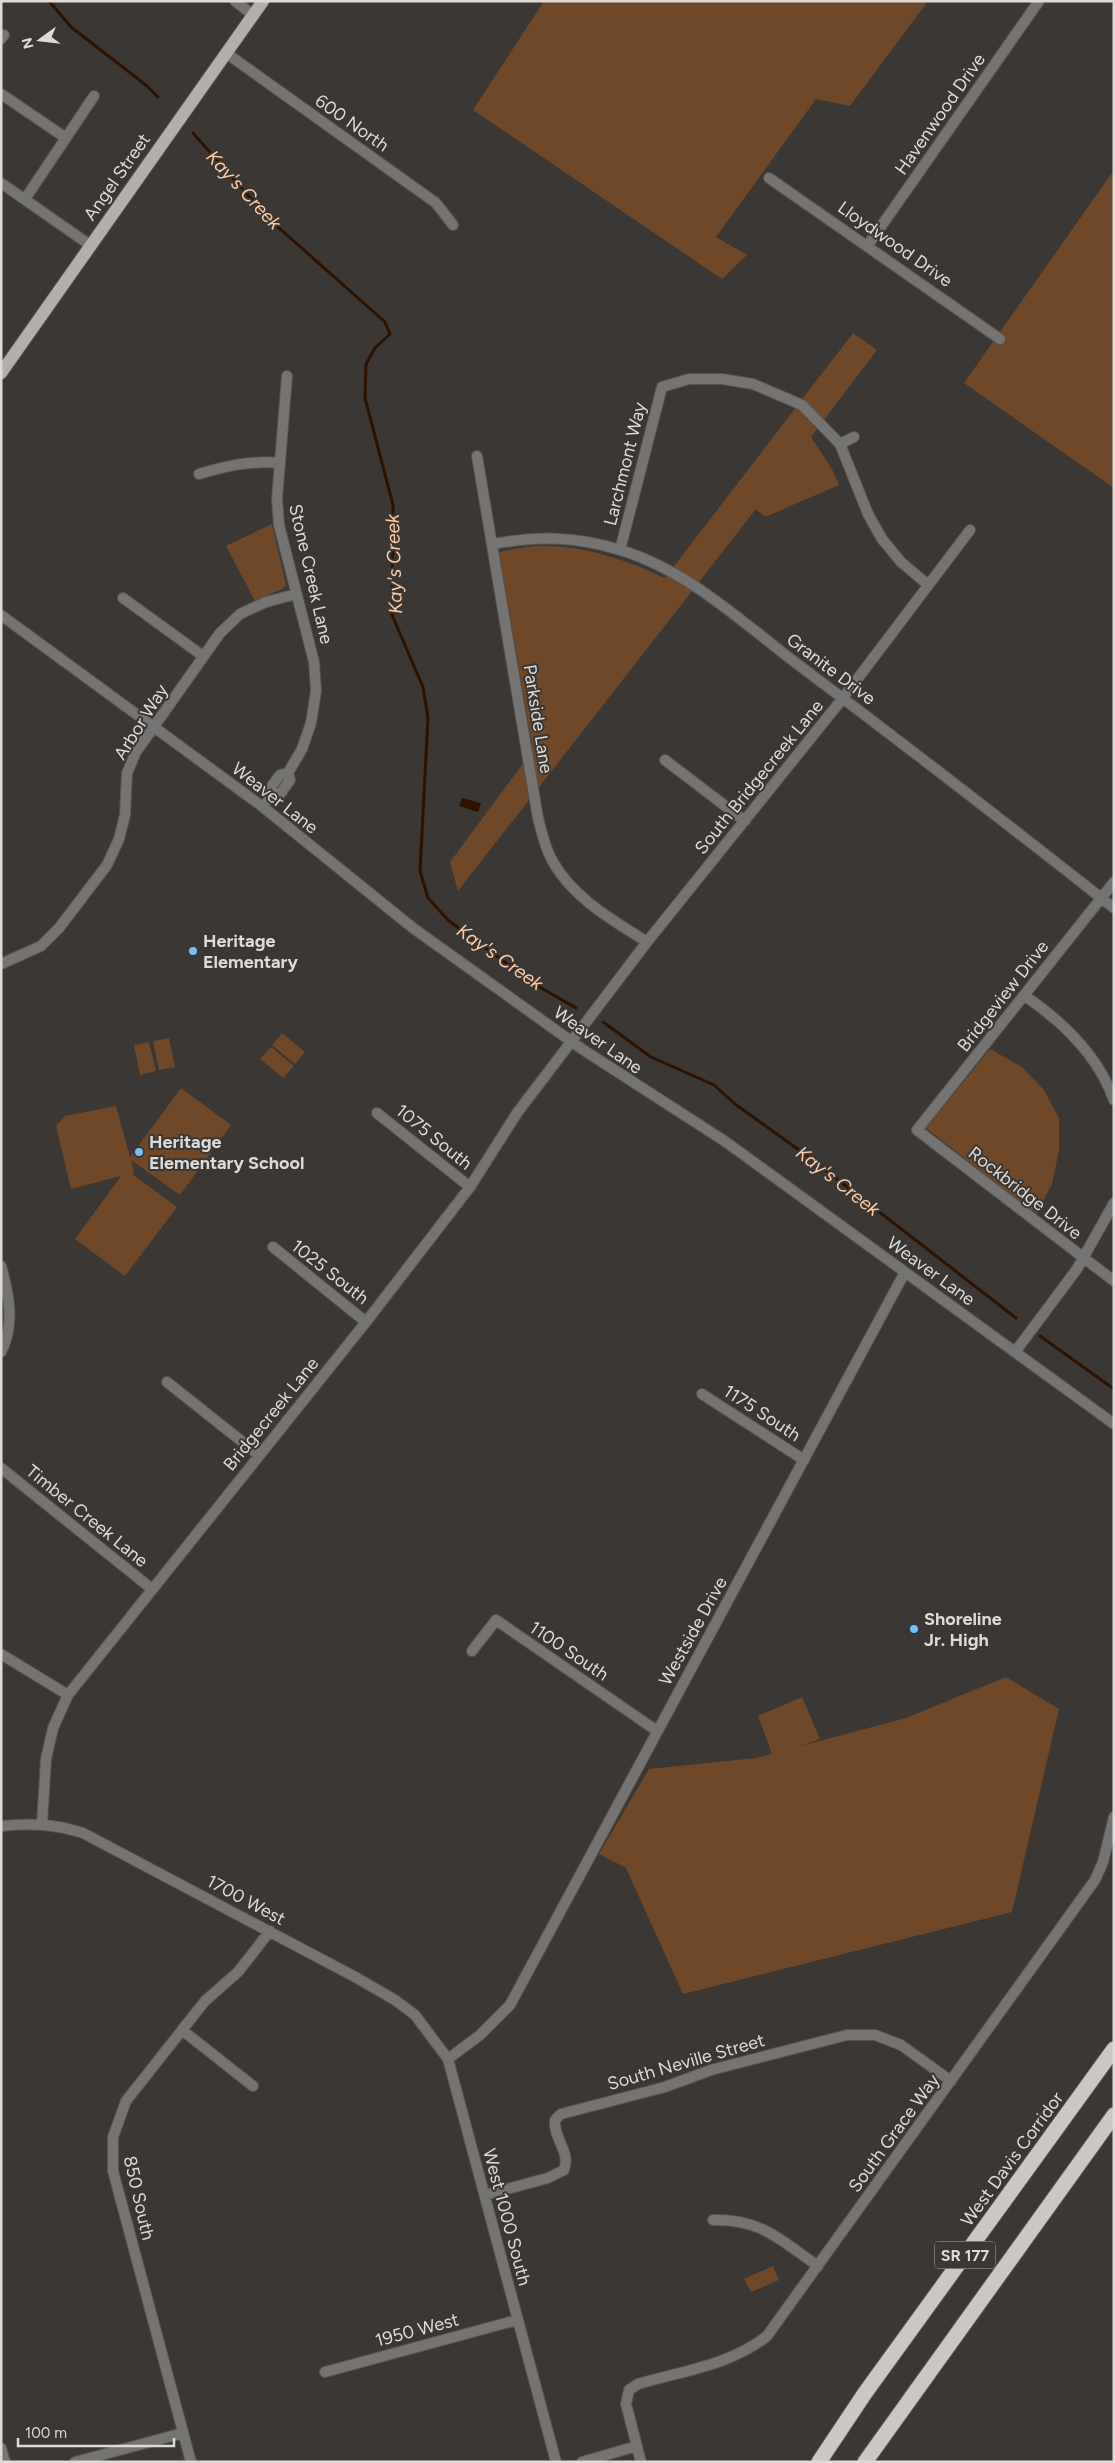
<svg xmlns="http://www.w3.org/2000/svg" width="1115" height="2463" font-family="Figtree,sans-serif">
	<style>
		.green { fill: #6f4829 }
		.water { fill: #2e1200 }
		.lines { fill: none; stroke-linecap: round; stroke-linejoin: round }
		.stream { stroke: #2e1200; stroke-width: 3 }
		.minor-casing { stroke: #575552; stroke-width: 12 }
		.major-casing { stroke: #575552; stroke-width: 14 }
		.highway-casing { stroke: #575552; stroke-width: 17 }
		.minor { stroke: #767473; stroke-width: 10 }
		.major { stroke: #b3afad; stroke-width: 12 }
		.highway { stroke: #cbc7c4; stroke-width: 15 }
		.poi-dot { fill: #70c2f4; stroke: #3a3734; stroke-width: 2 }
		.labels { text-anchor: middle; dominant-baseline: central; stroke-width: 4; stroke-linejoin: round; paint-order: stroke }
		.shield { fill: #3a3734; stroke: #acaaa8; stroke-width: 1 }
		.shield-label { font-size: 16px; font-weight: bold; fill: #dddbd9 }
		.street-label { font-size: 18px; fill: #dddbd9; stroke: #3a3734 }
		.poi-label { font-size: 18px; font-weight: bold; fill: #dddbd9; stroke: #3a3734; text-anchor: start }
		.water-label { font-size: 19px; font-style: italic; fill: #fecba6; stroke: #3a3734 }
	</style>
	<rect width="100%" height="100%" fill="#3a3734"/>
	<path class="green" d="M544,1H928L850,106L816,99L716,237L747,255L722,279L473,110Z
		M1114,170V488L964,383Z
		M853,333L877,350L811,437L832,469L839,485L765,517L756,509L458,891L450,862L533,750L499,552C511,550 523,547 534,546C579,544 625,559 665,578Z
		M272,524L286,585L282,589L255,601L226,546Z
		M282,1033L305,1052L295,1064L272,1045Z
		M169,1038L175,1067L159,1070L153,1041Z
		M149,1042L156,1071L140,1075L134,1045Z
		M271,1047L294,1066L283,1078L260,1059Z
		M990,1049L1022,1067L1044,1090L1059,1118V1150L1052,1184L1036,1215L926,1128Z
		M181,1088L231,1125L180,1195L131,1160L134,1173L132,1174L177,1207L125,1276L75,1239L121,1176L71,1189L56,1126L65,1116L116,1106L130,1157Z
		M1006,1677L1059,1709L1012,1912L683,1994L626,1868L599,1854L649,1769L756,1758L772,1754L758,1716L802,1697L820,1739L801,1746L906,1718Z
		M773,2266L779,2280L751,2292L744,2279Z"/>
	<path class="water" d="M462,798L481,803L478,812L459,806Z"/>
	<g class="lines">
		<path class="stream" d="M49,1L71,27L147,86L158,97
			M193,133L270,220L385,322L390,334L375,348L366,364L365,398L393,505L392,615L423,687L428,718L420,871L428,898L449,921L536,985L576,1008
			M603,1022L651,1057L714,1085L735,1104L806,1155L1016,1318
			M1040,1336L1114,1389"/>
		<g class="minor-casing">
			<path id="minor" d="M235,1L253,15
				M1,39L4,35
				M226,53L436,203L453,225
				M1,94L66,138
				M769,178L1000,339
				M1,183L90,245
				M25,199L94,96
				M868,245L1039,1
				M840,444L854,437
				M477,456L538,818C542,833 545,849 553,862C574,899 613,920 647,942
				M199,474C226,466 252,460 280,463
				M493,544C537,536 576,536 620,550C688,570 744,624 800,666C905,745 1010,826 1114,908
				M620,550L662,387L689,379H722L753,384L802,405L840,444L868,514L882,539L901,562L927,584
				M123,598L203,656
				M1,615L263,807L413,928L582,1049L726,1142L1114,1424
				M665,760L745,821
				M271,796L281,793L290,780L288,773L302,749L311,723L316,691L314,662L279,525L277,499L287,376
				M268,800L271,796L272,786L280,775L288,773
				M1114,882L917,1130L1114,1281
				M1,964L41,946L59,928L107,865L119,839L125,815L127,773L136,752L220,633L240,614L266,602L296,594
				M1025,996C1063,1022 1098,1055 1114,1100
				M377,1113L470,1187
				M273,1247L366,1322
				M1,1266C9,1294 15,1325 1,1352
				M1015,1352L1077,1269L1114,1203
				M167,1382L259,1455
				M702,1394L804,1460
				M1,1468L152,1589
				M472,1651L496,1620L657,1731
				M1,1654L68,1695
				M42,1824L46,1759L53,1728L68,1695L366,1322L470,1187L517,1113L647,942L843,698L970,530
				M1,1826C30,1823 55,1824 83,1833L357,1978L395,2000L415,2015L448,2059L556,2462
				M182,2030L253,2086
				M448,2059L480,2035L510,2005L905,1272
				M485,2195L548,2178L564,2170C571,2151 553,2139 555,2120L561,2114L665,2087L711,2070L847,2035H875L901,2045L951,2081
				M713,2220C762,2219 780,2240 818,2266
				M325,2372L517,2320
				M1,2448L5,2462
				M75,2462L183,2433
				M191,2462L113,2171V2137L126,2101L205,2001L238,1972L270,1931
				M582,2462L637,2446
				M641,2462L626,2404L629,2390L638,2384C682,2371 731,2365 767,2336L1095,1880L1103,1862L1114,1817"/>
		</g>
		<g class="major-casing">
			<path id="major" d="M1,373L263,1"/>
		</g>
		<g class="highway-casing">
			<path id="highway" d="M819,2462L865,2393L1114,2049
				M865,2462L1114,2115"/>
		</g>
		<use href="#minor" class="minor"/>
		<use href="#major" class="major"/>
		<use href="#highway" class="highway"/>
	</g>
	<g class="poi-dot">
		<circle cx="193" cy="951" r="5"/>
		<circle cx="139" cy="1152" r="5"/>
		<circle cx="914" cy="1629" r="5"/>
	</g>
	<g class="labels">
		<rect class="shield" x="935" y="2241.5" width="60" height="27" rx="4"/>
		<g class="shield-label">
			<text x="965" y="2255">SR 177</text>
		</g>
		<g class="street-label">
			<text transform="translate(940 114) rotate(-55)">Havenwood Drive</text>
			<text transform="translate(352 123) rotate(35)">600 North</text>
			<text transform="translate(117 177) rotate(-55)">Angel Street</text>
			<text transform="translate(895 244) rotate(35)">Lloydwood Drive</text>
			<text transform="translate(625 464) rotate(-76)">Larchmont Way</text>
			<text transform="translate(311 574) rotate(77)">Stone Creek Lane</text>
			<text transform="translate(831 669) rotate(37)">Granite Drive</text>
			<text transform="translate(538 719) rotate(81)">Parkside Lane</text>
			<text transform="translate(141 722) rotate(-58)">Arbor Way</text>
			<text transform="translate(759 777) rotate(-51)">South Bridgecreek Lane</text>
			<text transform="translate(275 798) rotate(38)">Weaver Lane</text>
			<text transform="translate(1003 996) rotate(-52)">Bridgeview Drive</text>
			<text transform="translate(598 1040) rotate(35)">Weaver Lane</text>
			<text transform="translate(434 1137) rotate(39)">1075 South</text>
			<text transform="translate(1025 1193) rotate(38)">Rockbridge Drive</text>
			<text transform="translate(931 1271) rotate(36)">Weaver Lane</text>
			<text transform="translate(330 1272) rotate(38)">1025 South</text>
			<text transform="translate(762 1413) rotate(33)">1175 South</text>
			<text transform="translate(271 1414) rotate(-51)">Bridgecreek Lane</text>
			<text transform="translate(87 1516) rotate(39)">Timber Creek Lane</text>
			<text transform="translate(693 1631) rotate(-61)">Westside Drive</text>
			<text transform="translate(569 1651) rotate(34)">1100 South</text>
			<text transform="translate(246 1900) rotate(28)">1700 West</text>
			<text transform="translate(686 2062) rotate(-16)">South Neville Street</text>
			<text transform="translate(894 2133) rotate(-54)">South Grace Way</text>
			<text transform="translate(1012 2159) rotate(-54)">West Davis Corridor</text>
			<text transform="translate(139 2198) rotate(77)">850 South</text>
			<text transform="translate(507 2217) rotate(75)">West 1000 South</text>
			<text transform="translate(417 2330) rotate(-15)">1950 West</text>
		</g>
		<g class="poi-label">
			<text x="203" y="941">Heritage<tspan x="203" dy="21">Elementary</tspan></text>
			<text x="149" y="1142">Heritage<tspan x="149" dy="21">Elementary School</tspan></text>
			<text x="924" y="1619">Shoreline<tspan x="924" dy="21">Jr. High</tspan></text>
		</g>
		<g class="water-label">
			<text transform="translate(244 190) rotate(47)">Kay's Creek</text>
			<text transform="translate(394 564) rotate(-92)">Kay's Creek</text>
			<text transform="translate(500 957) rotate(35)">Kay's Creek</text>
			<text transform="translate(838 1181) rotate(38)">Kay's Creek</text>
		</g>
	</g>
	<rect width="1115" height="2463" fill="none" stroke="#dddbd9" stroke-width="5"/>
	<g transform="translate(40 40) rotate(255)" stroke="#3a3734" stroke-width="4" paint-order="stroke">
	<path d="M0-4L9 19L0 12L-9 19Z" fill="#dddbd9"/>
	<text y="-8" font-size="14" font-weight="bold" text-anchor="middle" fill="#dddbd9">N</text>
	</g>
	<path d="M18 2438v8h156v-8" fill="none" stroke="#dddbd9" stroke-width="2.5"/>
	<text x="25" y="2438" font-size="15" fill="#dddbd9" stroke="#3a3734" stroke-width="4" paint-order="stroke">100 m</text>
</svg>
